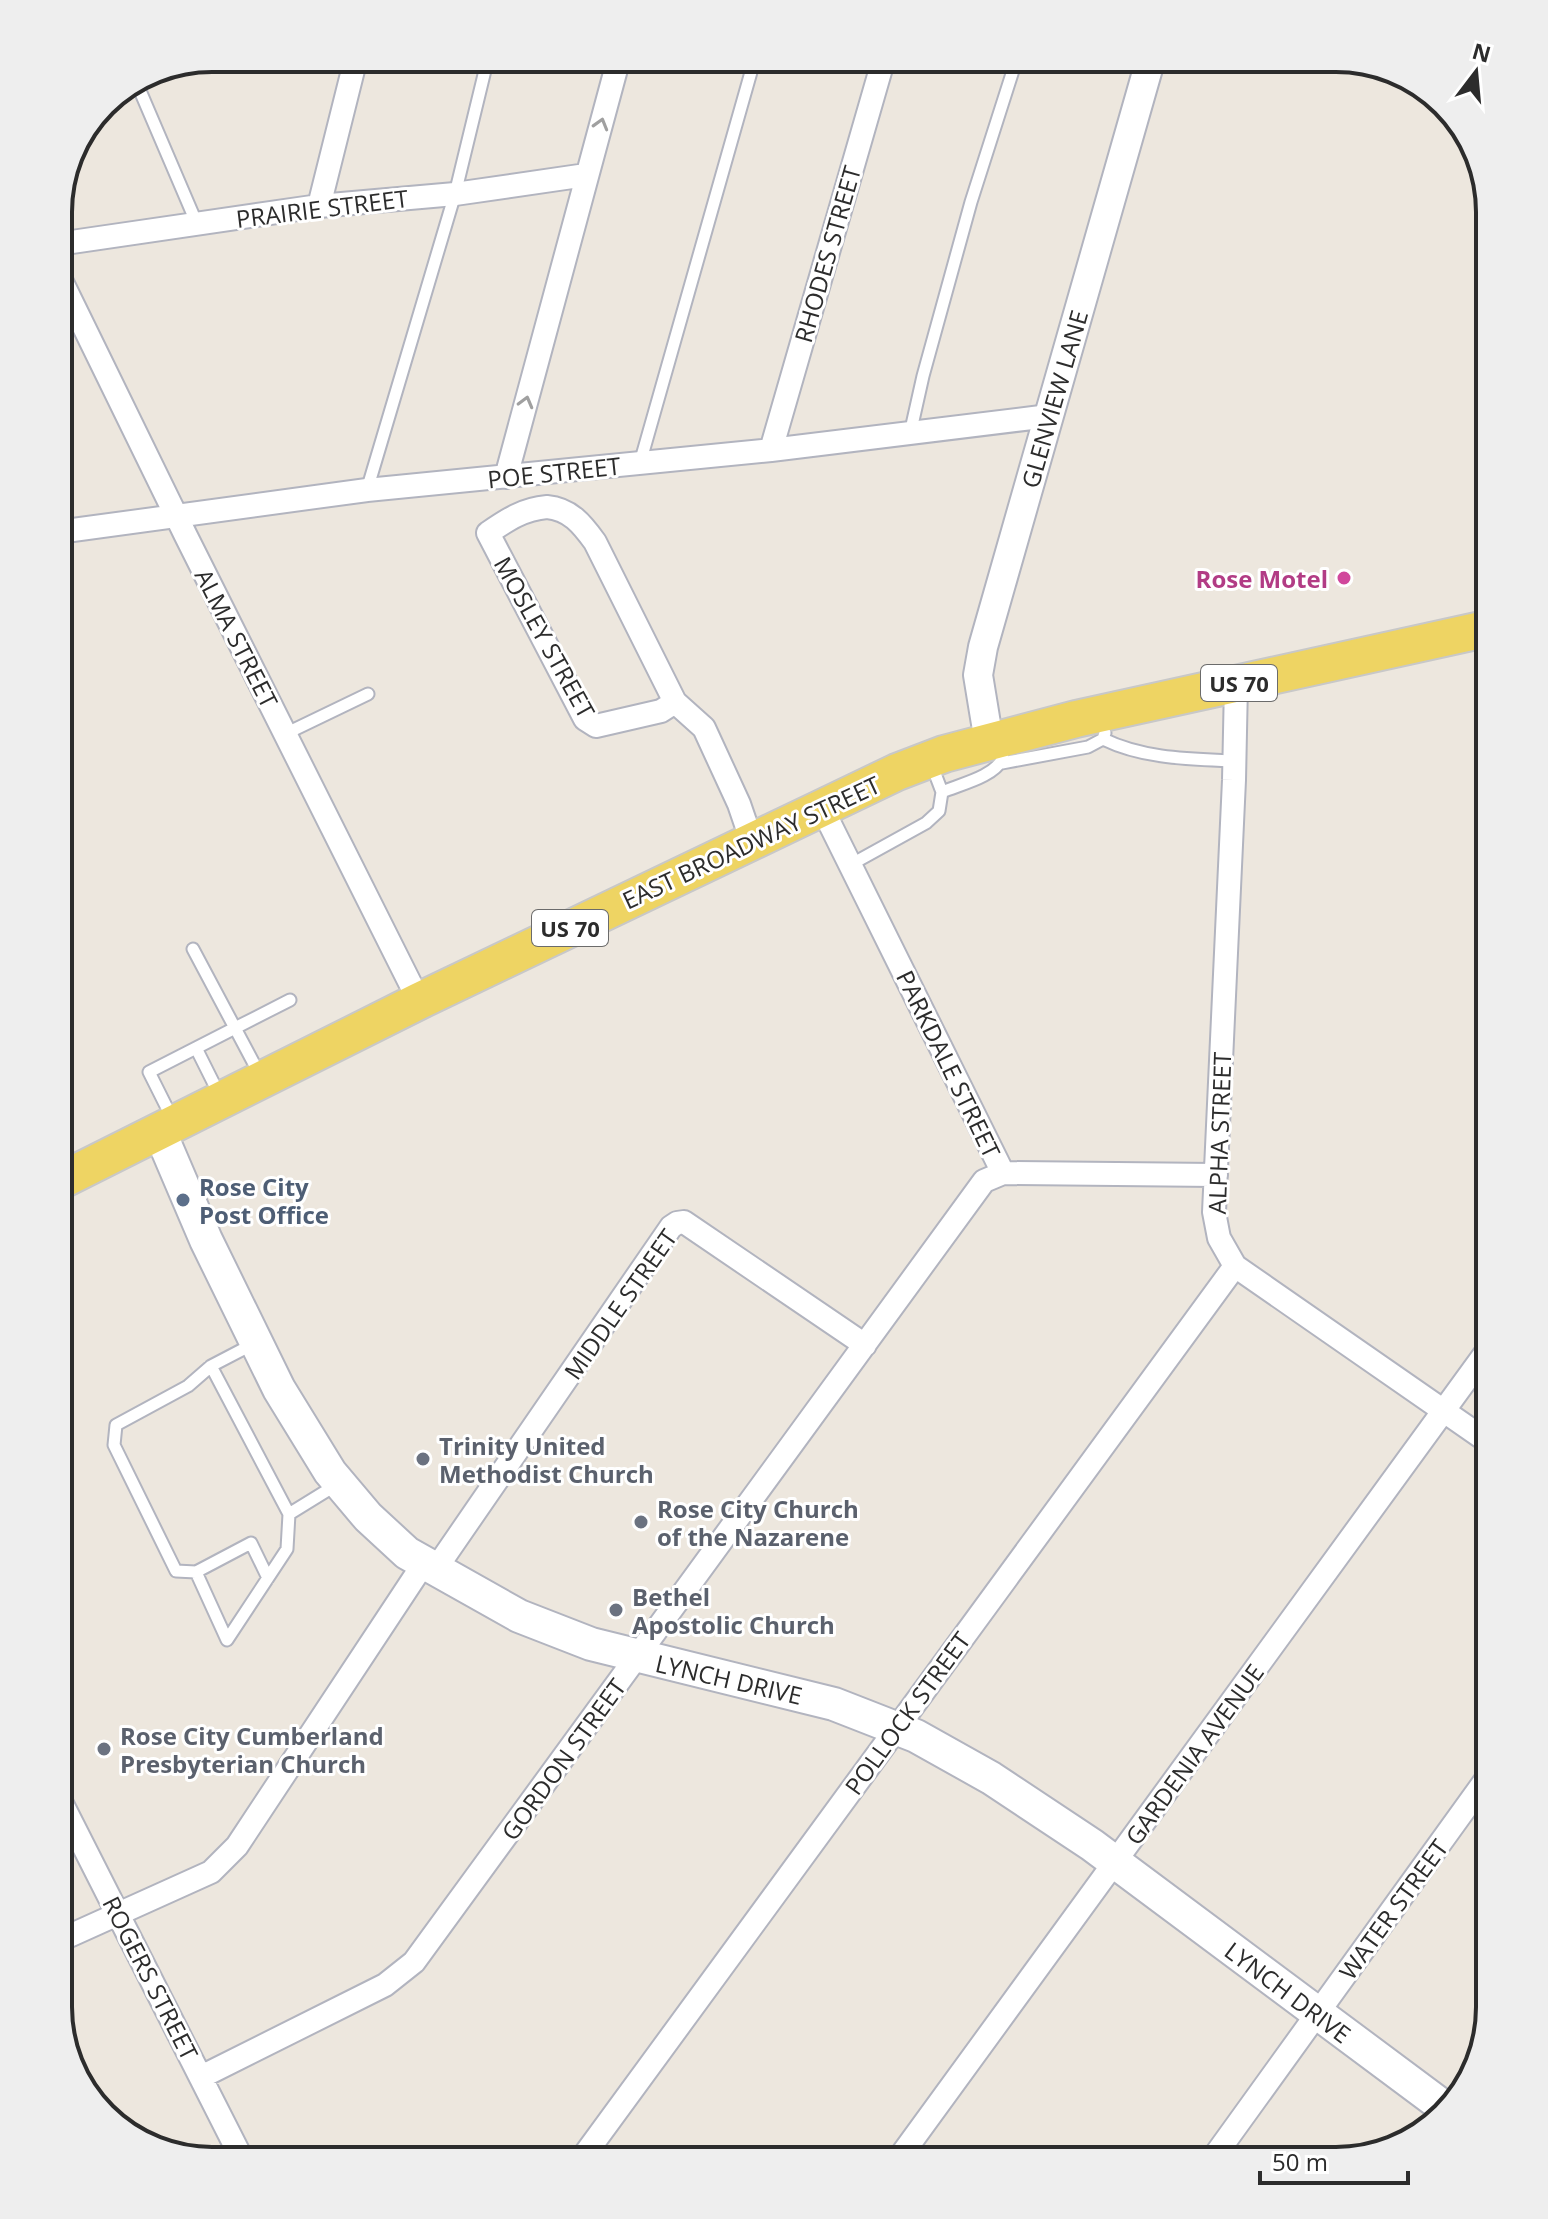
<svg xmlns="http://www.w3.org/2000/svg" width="1548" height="2219" font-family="'Open Sans',sans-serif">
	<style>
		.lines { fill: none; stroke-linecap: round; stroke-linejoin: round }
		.service-casing { stroke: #b2b4bf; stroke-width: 15 }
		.minor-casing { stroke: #b2b4bf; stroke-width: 26 }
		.tertiary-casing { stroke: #b2b4bf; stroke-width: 32 }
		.secondary-casing { stroke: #b2b4bf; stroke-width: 36 }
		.primary-casing { stroke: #c8c8c8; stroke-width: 40 }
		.service { stroke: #fff; stroke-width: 11 }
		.minor { stroke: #fff; stroke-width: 22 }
		.tertiary { stroke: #fff; stroke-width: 28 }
		.secondary { stroke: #fff; stroke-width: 32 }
		.primary { stroke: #eed463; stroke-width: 36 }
		.oneway { stroke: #a0a0a0 }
		.hotel-dot { fill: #d1479c; stroke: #fff; stroke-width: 3 }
		.service-dot { fill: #5c6f8a; stroke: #fff; stroke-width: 3 }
		.worship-dot { fill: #6b7280; stroke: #fff; stroke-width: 3 }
		.labels { text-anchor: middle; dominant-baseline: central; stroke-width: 6; stroke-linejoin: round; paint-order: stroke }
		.shield { fill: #fff; stroke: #6b6b6b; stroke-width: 2 }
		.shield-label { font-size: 22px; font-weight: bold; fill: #2c2c2c }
		.street-label { font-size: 24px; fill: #2c2c2c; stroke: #fff }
		.hotel-label { font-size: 24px; font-weight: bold; fill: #b23c85; stroke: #fff; text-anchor: end }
		.service-label { font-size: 24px; font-weight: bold; fill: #4e5e75; stroke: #fff; text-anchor: start }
		.worship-label { font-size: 24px; font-weight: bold; fill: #5b616d; stroke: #fff; text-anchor: start }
		.rim { fill: none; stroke: #2c2c2c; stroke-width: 4 }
	</style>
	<rect width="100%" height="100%" fill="#ede7de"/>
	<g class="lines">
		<g class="service-casing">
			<path id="service" d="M138,86L197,224
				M910,434L923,376L971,202L1017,58
				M640,463L755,58
				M367,490L455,194L488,58
				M285,734L368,694
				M1103,739C1144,759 1190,759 1234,761
				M1002,763L1088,747L1103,739L1105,733
				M942,792C961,784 994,777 1003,758
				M850,865L926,823L939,811L942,792L931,763
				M193,949L235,1028L290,1000
				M196,1048L219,1094
				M172,1118L149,1072L235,1028L261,1077
				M211,1366L289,1514L287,1549L227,1640L196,1572L251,1543L268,1578
				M289,1514L336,1485
				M196,1572L176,1571L114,1445L116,1425L188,1386L211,1366L255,1343"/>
		</g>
		<g class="minor-casing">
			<path id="minor" d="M319,206L356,58
				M58,244L319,206L455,194L586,175
				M58,274L186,536L419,1001
				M771,450L884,58
				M506,477L619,58
				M547,507C570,509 582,524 595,542L675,702L661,711L596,726L585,719L488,533C507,520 523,509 547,507Z
				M58,532L367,490L771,450L1049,416
				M1236,684L1234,780L1214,1212L1219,1238L1235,1266L1490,1443
				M675,702L704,728L739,804L752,842
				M822,808L1003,1173L1216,1175
				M435,1570L671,1227L677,1223L684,1222L865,1345
				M58,1796L243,2161
				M58,1941L211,1872L237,1846L424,1563
				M201,2077L385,1985L414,1962L984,1181L1003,1173
				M580,2161L1235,1266
				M897,2161L1490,1347
				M1211,2161L1490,1774"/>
		</g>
		<g class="tertiary-casing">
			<path id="tertiary" d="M989,742L978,675L983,647L1151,58"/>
		</g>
		<g class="secondary-casing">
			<path id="secondary" d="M159,1130L206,1240L279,1389L330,1472L368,1517L407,1553L519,1616L591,1644L834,1704L916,1736L991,1778L1092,1845L1445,2108"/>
		</g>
		<g class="primary-casing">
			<path id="primary" d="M58,1182L419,1001L822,808L897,772L944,754L1076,719L1490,628"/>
		</g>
		<use href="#service" class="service"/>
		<use href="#minor" class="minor"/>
		<use href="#tertiary" class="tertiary"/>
		<use href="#secondary" class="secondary"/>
		<use href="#primary" class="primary"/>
	</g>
	<defs><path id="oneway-chevron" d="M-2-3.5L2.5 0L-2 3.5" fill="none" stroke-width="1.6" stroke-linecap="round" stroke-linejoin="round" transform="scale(2)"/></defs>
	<g class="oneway">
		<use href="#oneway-chevron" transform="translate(601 124) rotate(-74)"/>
		<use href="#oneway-chevron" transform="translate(526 402) rotate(-75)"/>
	</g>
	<circle class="hotel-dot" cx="1344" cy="578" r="8"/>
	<circle class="service-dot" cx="183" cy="1200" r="8"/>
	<g class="worship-dot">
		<circle cx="423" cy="1459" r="8"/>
		<circle cx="641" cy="1522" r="8"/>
		<circle cx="616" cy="1610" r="8"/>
		<circle cx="104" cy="1749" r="8"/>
	</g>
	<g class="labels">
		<g class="shield">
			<rect x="1201" y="665" width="76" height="36" rx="6"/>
			<rect x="532" y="910" width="76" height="36" rx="6"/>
		</g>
		<g class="shield-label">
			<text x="1239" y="683">US 70</text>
			<text x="570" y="928">US 70</text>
		</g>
		<g class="street-label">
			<text transform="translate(322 208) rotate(-7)">PRAIRIE STREET</text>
			<text transform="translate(827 254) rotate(-74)">RHODES STREET</text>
			<text transform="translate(1054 399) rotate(-74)">GLENVIEW LANE</text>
			<text transform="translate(554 472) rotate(-6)">POE STREET</text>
			<text transform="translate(545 637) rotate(61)">MOSLEY STREET</text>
			<text transform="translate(237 638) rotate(63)">ALMA STREET</text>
			<text transform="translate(751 842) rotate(-25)">EAST BROADWAY STREET</text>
			<text transform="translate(949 1064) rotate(64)">PARKDALE STREET</text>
			<text transform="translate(1219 1133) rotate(-88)">ALPHA STREET</text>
			<text transform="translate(620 1304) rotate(-55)">MIDDLE STREET</text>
			<text transform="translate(729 1679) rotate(13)">LYNCH DRIVE</text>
			<text transform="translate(907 1713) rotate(-54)">POLLOCK STREET</text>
			<text transform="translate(1194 1754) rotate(-54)">GARDENIA AVENUE</text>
			<text transform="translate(563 1759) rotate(-54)">GORDON STREET</text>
			<text transform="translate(1393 1909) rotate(-54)">WATER STREET</text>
			<text transform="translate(151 1978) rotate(63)">ROGERS STREET</text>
			<text transform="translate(1288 1992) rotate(37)">LYNCH DRIVE</text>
		</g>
		<g class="hotel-label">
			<text x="1328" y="578">Rose Motel</text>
		</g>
		<g class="service-label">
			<text x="199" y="1186">Rose City<tspan x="199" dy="28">Post Office</tspan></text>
		</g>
		<g class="worship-label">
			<text x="439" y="1445">Trinity United<tspan x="439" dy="28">Methodist Church</tspan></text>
			<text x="657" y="1508">Rose City Church<tspan x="657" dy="28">of the Nazarene</tspan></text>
			<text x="632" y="1596">Bethel<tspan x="632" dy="28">Apostolic Church</tspan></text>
			<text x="120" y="1735">Rose City Cumberland<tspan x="120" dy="28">Presbyterian Church</tspan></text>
		</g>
	</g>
	<path d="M0 0H1548V2219H0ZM212 72H1336A140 140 0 0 1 1476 212V2007A140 140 0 0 1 1336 2147H212A140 140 0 0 1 72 2007V212A140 140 0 0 1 212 72Z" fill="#eee" fill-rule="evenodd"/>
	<path class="rim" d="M212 72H1336A140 140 0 0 1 1476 212V2007A140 140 0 0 1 1336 2147H212A140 140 0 0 1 72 2007V212A140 140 0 0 1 212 72Z"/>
	<g transform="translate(1476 72) rotate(16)" stroke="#ffffff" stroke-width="6" paint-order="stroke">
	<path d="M0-6L14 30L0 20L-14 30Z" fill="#2c2c2c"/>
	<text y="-12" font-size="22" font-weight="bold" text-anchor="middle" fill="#2c2c2c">N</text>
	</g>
	<path d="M1260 2171v12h148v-12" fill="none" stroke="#2c2c2c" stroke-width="4"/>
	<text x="1272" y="2171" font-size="24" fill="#2c2c2c" stroke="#ffffff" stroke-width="6" paint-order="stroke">50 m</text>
</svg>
